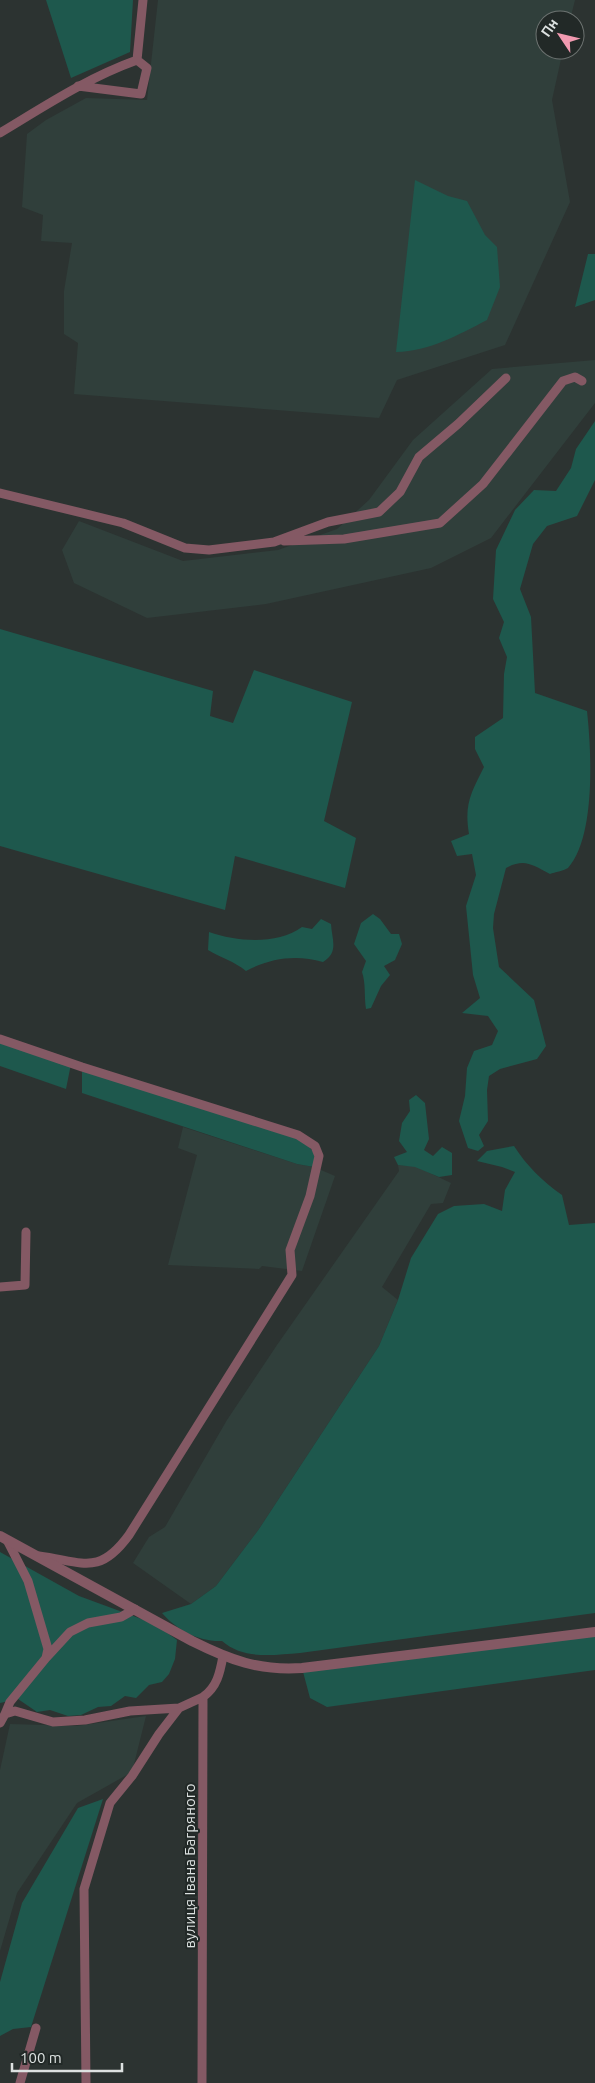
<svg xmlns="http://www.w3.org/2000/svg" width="595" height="2083" font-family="Ubuntu,sans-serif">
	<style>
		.built { fill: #303f3b }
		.green { fill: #1e584d }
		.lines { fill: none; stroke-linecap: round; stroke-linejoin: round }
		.minor { stroke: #845964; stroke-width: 9 }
		.tertiary { stroke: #845964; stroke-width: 10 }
		.labels { text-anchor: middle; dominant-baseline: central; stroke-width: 4; stroke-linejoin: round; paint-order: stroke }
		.street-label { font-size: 15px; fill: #dde2e1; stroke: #222927 }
	</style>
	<rect width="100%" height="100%" fill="#2c3331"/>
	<path class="built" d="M158,0H575L570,20H545V50H563L552,100L570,202L505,345L397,380L379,418L74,394L78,343L64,334V291L72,243L41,241L43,215L22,207L27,134L46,120L86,98L147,100Z
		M595,360V403L491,538L431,568L266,604L147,618L74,583L62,550L79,521L183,561L278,550L337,529L369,500L413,440L492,369Z
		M183,1127L297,1164L314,1167L335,1176L302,1271L262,1266L259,1269L168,1265L197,1155L178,1148Z
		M398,1165L415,1166L451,1183L443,1203L431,1204L382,1287L398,1300L379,1346L259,1529L216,1586L191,1604L133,1563L149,1537L165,1527L227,1420L277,1345L399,1171Z
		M146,1716L132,1772L77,1803L17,1893L0,1951V1770L10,1724L76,1726Z"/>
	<path class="green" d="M46,0H133L130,52L71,78Z
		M415,180L448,196L467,201L485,235L497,247L500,287L487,320C458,335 430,351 396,352Z
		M588,254H595V300L575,307Z
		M595,421V480L577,516L547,526L533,544L520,589L531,617L535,693L587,711C592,756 595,838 568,868C563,871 555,872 550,874C532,865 525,858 506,868L494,914L493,928L499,967L534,1000L546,1046L537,1059L500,1069L489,1076L487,1090L488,1121L479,1135L484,1146L478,1151L468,1148L459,1121L465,1096L467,1068L474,1051L492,1045L498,1031L488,1016L462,1013L480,998L473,975L466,906L476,875L472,854L457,856L451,841L469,834C464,804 471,793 484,767L475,749V737L503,718L504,674L507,657L499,638L504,622L493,599L496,550L515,510L534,490L556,491L571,468L576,449Z
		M0,629L213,691L210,716L233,723L254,670L352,702L324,821L356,838L345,888L235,856L225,910L0,846Z
		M373,914L380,919L391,934H399L402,944L395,960L384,966L390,975L381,986L371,1008L366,1009C364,996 366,984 362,972L366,961L354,944L361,923Z
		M321,919L331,924C332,940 339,952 323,962C296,954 270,958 246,971C234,961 221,958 208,950L209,932C238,942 277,945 302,927L312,929Z
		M0,1039L71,1064L66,1089L0,1066Z
		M82,1070L296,1137L307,1144L315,1154L314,1167L297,1164L82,1093Z
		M416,1095L425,1103L429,1139L424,1150L433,1156L442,1147L452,1153V1175L439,1177L415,1167L398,1165L394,1157L407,1152L399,1141L402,1123L410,1111L409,1100Z
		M514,1146C527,1166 542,1181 562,1195L569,1225L595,1223V1613L300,1653C273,1655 244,1660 222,1641C199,1642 177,1630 162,1613L191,1604L216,1586L259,1529L379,1346L398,1300L411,1258L438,1214L454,1206L484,1204L502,1211L505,1190L515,1172L502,1167L477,1161L487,1151Z
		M0,1552L79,1596L155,1624L177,1640L175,1659L169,1674L162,1682L149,1685L136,1698L125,1696L111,1706L98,1707L81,1715L68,1716L50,1710L37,1712L18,1699L0,1703Z
		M595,1632V1670L327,1707L310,1698L302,1668Z
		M103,1799L31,2027L13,2029L0,2036V1982L22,1903L78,1808Z"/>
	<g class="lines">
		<path class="minor" d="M137,60L143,0
			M0,133C45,106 87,78 137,60L147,68L141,94L78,86
			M0,493L123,523L185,548L209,550L274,542L328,522L379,512L400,492L419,457L458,424L506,378
			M284,541L344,539L440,523L483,484L563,381L575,377L582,381
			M0,1039L82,1067L298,1135L315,1146L319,1156L310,1196L290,1250L292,1275L129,1535C99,1576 84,1562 39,1556
			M0,1287L25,1285L26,1232
			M46,1658L70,1632L88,1623L121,1617L135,1609
			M5,1714L10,1702L46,1658L48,1649L28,1581L7,1540
			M0,1723L5,1714L15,1711L53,1722L85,1720L130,1711L179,1708
			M20,2083L36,2028
			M86,2083L84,1889L110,1803L132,1776L159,1734L179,1708L203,1697
			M202,2083L203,1697C217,1687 220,1673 223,1656"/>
		<path class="tertiary" d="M0,1536L192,1641C230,1660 259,1671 302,1668L595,1632"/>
	</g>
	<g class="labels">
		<g class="street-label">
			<text transform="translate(189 1866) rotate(-90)">вулиця Івана Багряного</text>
		</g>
	</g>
	<g transform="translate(560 35) rotate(305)"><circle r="24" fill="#222927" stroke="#6d7371"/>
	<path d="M0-4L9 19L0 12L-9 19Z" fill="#f19ab0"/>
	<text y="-8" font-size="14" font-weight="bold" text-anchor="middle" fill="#dde2e1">Пн</text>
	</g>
	<path d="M12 2063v8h110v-8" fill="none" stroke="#dde2e1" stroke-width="2.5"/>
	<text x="20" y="2063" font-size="15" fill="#dde2e1" stroke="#222927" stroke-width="4" paint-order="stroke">100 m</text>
</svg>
